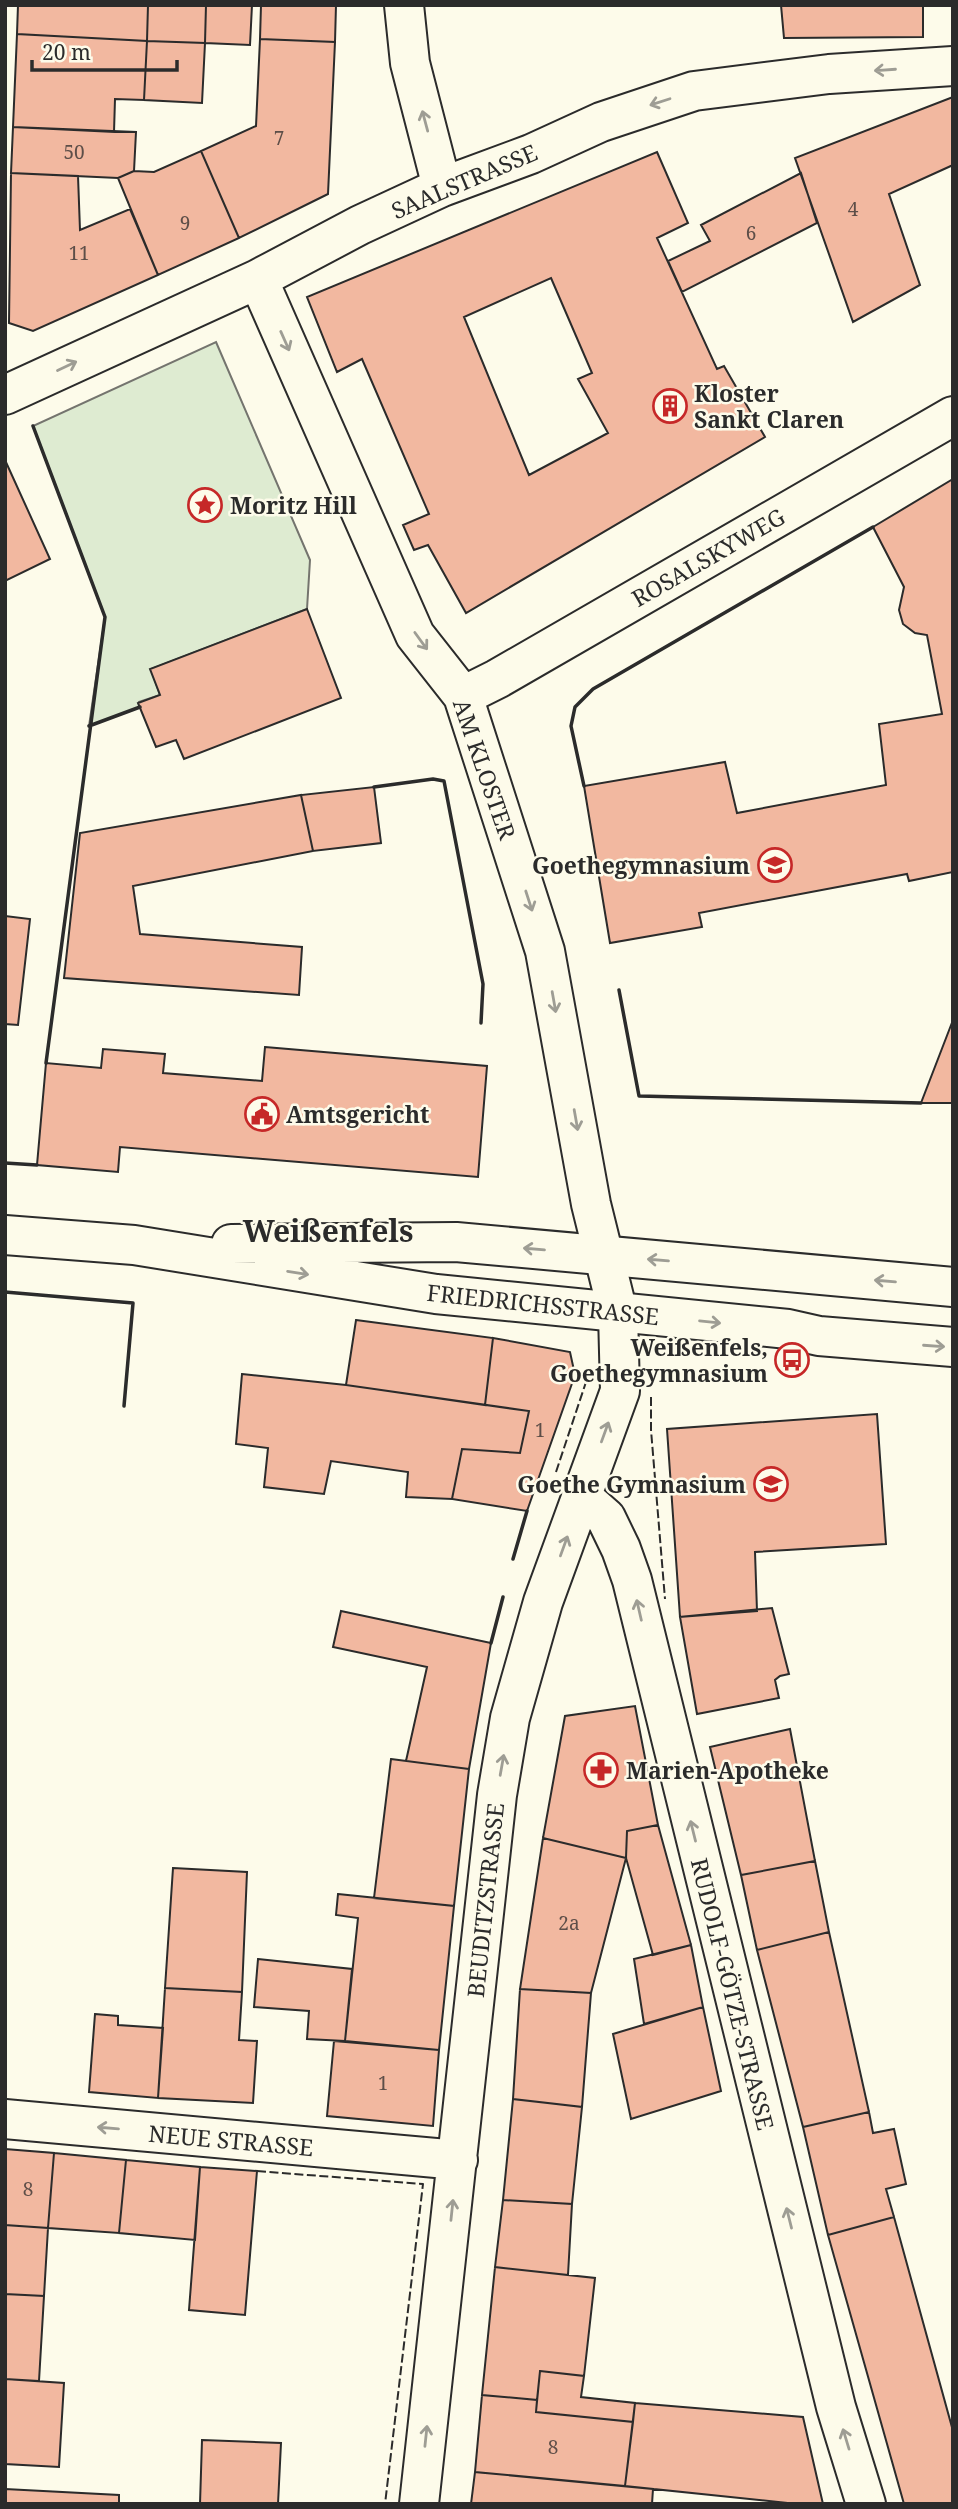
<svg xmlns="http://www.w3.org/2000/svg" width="958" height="2509" font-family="'Noto Serif',serif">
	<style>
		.green { fill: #deebd1; stroke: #74746e; stroke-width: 2 }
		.building { fill: #f2b8a0; stroke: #2b2b2b; stroke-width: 2; fill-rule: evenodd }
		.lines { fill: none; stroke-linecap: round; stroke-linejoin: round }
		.minor-casing { stroke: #2b2b2b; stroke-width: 42 }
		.major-casing { stroke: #2b2b2b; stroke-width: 42 }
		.minor { stroke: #fdfbea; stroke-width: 38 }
		.major { stroke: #fdfbea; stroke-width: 38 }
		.fence { stroke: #2b2b2b; stroke-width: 2; stroke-dasharray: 9 3.5; stroke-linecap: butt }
		.wall { stroke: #2b2b2b; stroke-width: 3.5 }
		.oneway { stroke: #9e9d94 }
		.labels { text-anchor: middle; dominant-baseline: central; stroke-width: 5; stroke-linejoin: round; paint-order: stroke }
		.number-label { font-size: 19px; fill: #5d4e48 }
		.street-label { font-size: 23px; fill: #2b2b2b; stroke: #fdfbea }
		.poi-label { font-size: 23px; font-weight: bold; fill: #2b2b2b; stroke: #fdfbea; text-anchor: start }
		.district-label { font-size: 30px; font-weight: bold; fill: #2b2b2b; stroke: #fdfbea }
	</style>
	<rect width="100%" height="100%" fill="#fdfbea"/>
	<path class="green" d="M216,342L310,560L307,609L151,669L160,695L139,702L140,707L89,726L105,617L33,426Z"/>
	<path class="building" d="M18,5H148L147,41L17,34Z
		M148,5H206L205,43L147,41Z
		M206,5H252L250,45L205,43Z
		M261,5H336L335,42L260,39Z
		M781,5H923V37L784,38Z
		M17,34L147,41L144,100L115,99L114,132L13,127Z
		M260,39L335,42L328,194L239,238L201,151L256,126Z
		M147,41L205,43L202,103L144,100Z
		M953,97V165L889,194L920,285L853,322L795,158Z
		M13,127L136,132L134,171L118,178L11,173Z
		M201,151L239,238L158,275L118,178L134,171L154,172Z
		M657,152L688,223L657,238L717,369L724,366L765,437L466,613L428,545L414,550L403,525L429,514L362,359L337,372L307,297ZM551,278L592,373L578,379L608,433L529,475L464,317Z
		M11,173L78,176L80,230L130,209L158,275L33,331L9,323Z
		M801,173L817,223L682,292L668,261L710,241L701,225Z
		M5,460L50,559L5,581Z
		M953,479V872L909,881L907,874L699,913L702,927L610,943L584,786L725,762L737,813L886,785L879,724L942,714L927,635L915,633L903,624L899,610L904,587L873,527Z
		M307,609L341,698L184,759L176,740L156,747L138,703L160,695L150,669Z
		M374,787L381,843L313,851L301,795Z
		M301,795L313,851L133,886L140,934L302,947L299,995L64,978L80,833Z
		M5,916L30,919L18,1025L5,1024Z
		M953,1020V1103H921Z
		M265,1047L487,1066L478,1177L120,1147L118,1172L37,1165L46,1063L101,1068L103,1049L165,1054L163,1073L262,1081Z
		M356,1320L493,1338L485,1405L346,1385Z
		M493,1338L570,1352L575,1375L527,1511L452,1499L462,1449L520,1453L529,1411L485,1405Z
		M242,1374L346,1385L529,1411L520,1453L462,1449L452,1499L406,1497L408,1472L331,1461L324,1494L264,1487L268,1448L236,1444Z
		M877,1414L886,1544L755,1552L757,1611L680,1617L667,1429Z
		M772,1608L789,1674L780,1676L775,1680L779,1698L697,1714L680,1617Z
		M341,1611L491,1643L469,1769L406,1761L427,1667L333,1647Z
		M635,1706L658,1825L627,1831L626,1858L543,1838L565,1716Z
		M790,1729L815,1861L741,1875L710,1747Z
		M391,1759L469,1769L454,1906L374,1898Z
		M658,1825L691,1945L653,1955L626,1858L627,1831Z
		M543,1838L626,1858L591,1993L520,1989Z
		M815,1861L829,1932L757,1950L741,1875Z
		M173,1868L247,1872L242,1992L165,1988Z
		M338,1894L454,1906L439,2050L345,2041L358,1918L336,1915Z
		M829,1932L869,2112L803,2127L757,1950Z
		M691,1945L703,2007L644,2024L634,1959Z
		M258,1959L352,1969L345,2041L307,2039L309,2011L254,2007Z
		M165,1988L242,1992L239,2040L257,2041L253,2103L158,2098Z
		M520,1989L591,1993L582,2107L513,2099Z
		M703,2007L721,2091L631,2119L613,2034Z
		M95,2014L118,2016V2025L163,2028L158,2098L89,2092Z
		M334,2041L439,2050L433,2126L327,2116Z
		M513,2099L582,2107L572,2204L503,2200Z
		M869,2112L873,2133L894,2129L906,2184L886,2189L894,2217L828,2235L803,2127Z
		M5,2149L54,2153L48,2228L5,2225Z
		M54,2153L126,2160L119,2233L48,2228Z
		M126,2160L200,2167L195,2240L119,2233Z
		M200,2167L257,2171L245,2315L189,2310Z
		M503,2200L572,2204L568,2275L495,2267Z
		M894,2217L953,2431V2504H904L828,2235Z
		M5,2225L48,2228L44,2296L5,2294Z
		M495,2267L595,2278L584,2376L540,2371L537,2400L482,2395Z
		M5,2294L44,2296L39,2381L5,2379Z
		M540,2371L584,2376L581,2397L635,2403L633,2422L536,2412Z
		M5,2379L64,2383L59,2467L5,2464Z
		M482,2395L537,2400L536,2412L633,2422L625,2486L475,2472Z
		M635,2403L803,2417L823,2504H797L625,2486Z
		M202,2440L281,2443L278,2504H200Z
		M475,2472L653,2489L652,2504H471Z
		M5,2489L119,2495V2504H5Z"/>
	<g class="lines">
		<g class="minor-casing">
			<path id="minor" d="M404,5L410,63L442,187
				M258,279L415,635L463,696L545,951L591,1204L618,1313L620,1391L543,1602L510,1718L497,1795L419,2504
				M5,395L258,279L360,225L442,187L531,154L601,122L694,91L829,74L953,66
				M463,696L497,679L953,416
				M581,1496L606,1518L621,1549L632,1580L836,2407L866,2504
				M5,2119L458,2160"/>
		</g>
		<g class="major-casing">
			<path id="major" d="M5,1235L134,1245L436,1294L788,1329L819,1336L953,1347
				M231,1244L456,1242L953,1287"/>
		</g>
		<use href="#minor" class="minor"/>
		<use href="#major" class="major"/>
		<path class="fence" d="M651,1397V1430L665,1599
			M556,1472L586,1382
			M257,2171L423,2184L385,2504"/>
		<path class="wall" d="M33,426L105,617L46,1063
			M89,726L140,707
			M584,786L571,726L575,707L593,689L873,527
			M374,787L433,779L444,781L483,984L481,1023
			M619,990L639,1096L921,1103
			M5,1163L37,1165
			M5,1292L133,1303L124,1406
			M513,1559L527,1511
			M491,1643L503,1597"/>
	</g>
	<defs><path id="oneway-shaft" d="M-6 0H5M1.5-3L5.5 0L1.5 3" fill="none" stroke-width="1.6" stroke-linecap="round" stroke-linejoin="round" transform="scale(1.75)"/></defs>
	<g class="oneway">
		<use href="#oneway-shaft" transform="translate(885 70) rotate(176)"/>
		<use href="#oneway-shaft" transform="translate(660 102) rotate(162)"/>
		<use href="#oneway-shaft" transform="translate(425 121) rotate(-105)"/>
		<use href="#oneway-shaft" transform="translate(285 341) rotate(66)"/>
		<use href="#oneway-shaft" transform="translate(67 366) rotate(-25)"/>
		<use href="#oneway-shaft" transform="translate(421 641) rotate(54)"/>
		<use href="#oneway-shaft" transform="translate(529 901) rotate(72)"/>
		<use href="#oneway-shaft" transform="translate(554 1002) rotate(80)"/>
		<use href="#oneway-shaft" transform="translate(576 1120) rotate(80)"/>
		<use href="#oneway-shaft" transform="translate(534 1249) rotate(-175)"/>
		<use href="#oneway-shaft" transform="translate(658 1260) rotate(-175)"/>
		<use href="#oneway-shaft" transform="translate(298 1273) rotate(9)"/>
		<use href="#oneway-shaft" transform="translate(885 1281) rotate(-175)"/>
		<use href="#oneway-shaft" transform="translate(710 1322) rotate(6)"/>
		<use href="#oneway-shaft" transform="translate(934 1346) rotate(4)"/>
		<use href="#oneway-shaft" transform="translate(605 1432) rotate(-70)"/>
		<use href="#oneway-shaft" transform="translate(564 1546) rotate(-70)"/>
		<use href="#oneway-shaft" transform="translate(639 1610) rotate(-103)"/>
		<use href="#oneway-shaft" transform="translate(502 1765) rotate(-80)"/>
		<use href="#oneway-shaft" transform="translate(693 1831) rotate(-104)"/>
		<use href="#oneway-shaft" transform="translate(108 2128) rotate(-175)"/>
		<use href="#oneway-shaft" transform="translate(452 2210) rotate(-84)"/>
		<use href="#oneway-shaft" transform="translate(789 2218) rotate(-104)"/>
		<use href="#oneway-shaft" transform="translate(426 2436) rotate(-84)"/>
		<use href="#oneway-shaft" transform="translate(846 2439) rotate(-107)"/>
	</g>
	<defs>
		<g id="building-ring" transform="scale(1.75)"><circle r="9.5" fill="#fdfbea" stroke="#c62828" stroke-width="1.5"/><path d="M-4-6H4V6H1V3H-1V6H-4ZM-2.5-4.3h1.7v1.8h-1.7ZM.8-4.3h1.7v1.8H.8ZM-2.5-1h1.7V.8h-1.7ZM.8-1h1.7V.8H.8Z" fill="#c62828"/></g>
		<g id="sight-ring" transform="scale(1.75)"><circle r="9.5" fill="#fdfbea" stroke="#c62828" stroke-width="1.5"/><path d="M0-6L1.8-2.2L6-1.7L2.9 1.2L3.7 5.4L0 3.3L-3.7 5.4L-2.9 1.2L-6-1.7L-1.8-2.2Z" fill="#c62828"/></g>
		<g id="school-ring" transform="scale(1.75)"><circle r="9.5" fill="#fdfbea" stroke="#c62828" stroke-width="1.5"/><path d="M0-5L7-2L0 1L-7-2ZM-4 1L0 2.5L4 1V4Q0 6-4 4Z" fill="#c62828"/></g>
		<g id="civic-ring" transform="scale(1.75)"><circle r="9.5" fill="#fdfbea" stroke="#c62828" stroke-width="1.5"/><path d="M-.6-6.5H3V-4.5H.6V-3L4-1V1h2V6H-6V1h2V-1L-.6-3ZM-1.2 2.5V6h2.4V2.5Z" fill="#c62828"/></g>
		<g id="bus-ring" transform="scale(1.75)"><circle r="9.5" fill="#fdfbea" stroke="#c62828" stroke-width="1.5"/><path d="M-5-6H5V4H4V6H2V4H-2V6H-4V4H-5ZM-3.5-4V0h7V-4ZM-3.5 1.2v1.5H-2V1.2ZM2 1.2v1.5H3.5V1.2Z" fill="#c62828"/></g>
		<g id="pharmacy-ring" transform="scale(1.75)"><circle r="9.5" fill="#fdfbea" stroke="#c62828" stroke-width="1.5"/><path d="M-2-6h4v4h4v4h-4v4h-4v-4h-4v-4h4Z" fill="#c62828"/></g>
	</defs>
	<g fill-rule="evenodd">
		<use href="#building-ring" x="670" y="406"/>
		<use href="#sight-ring" x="205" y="505"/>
		<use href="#school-ring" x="775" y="865"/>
		<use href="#civic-ring" x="262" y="1114"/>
		<use href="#bus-ring" x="792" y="1360"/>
		<use href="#school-ring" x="771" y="1484"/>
		<use href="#pharmacy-ring" x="601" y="1770"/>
	</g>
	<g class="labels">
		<g class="number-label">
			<text x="279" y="138">7</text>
			<text x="74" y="152">50</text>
			<text x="853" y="209">4</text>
			<text x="185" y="223">9</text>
			<text x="751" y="233">6</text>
			<text x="79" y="253">11</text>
			<text x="540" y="1430">1</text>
			<text x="569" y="1923">2a</text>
			<text x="383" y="2083">1</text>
			<text x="28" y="2189">8</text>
			<text x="553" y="2447">8</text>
		</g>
		<g class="street-label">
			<text transform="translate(464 181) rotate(-23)">SAALSTRASSE</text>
			<text transform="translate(708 557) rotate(-30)">ROSALSKYWEG</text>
			<text transform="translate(485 769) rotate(71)">AM KLOSTER</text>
			<text transform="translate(543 1304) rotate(6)">FRIEDRICHSSTRASSE</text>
			<text transform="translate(485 1900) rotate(-84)">BEUDITZSTRASSE</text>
			<text transform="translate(733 1994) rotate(76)">RUDOLF-GÖTZE-STRASSE</text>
			<text transform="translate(231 2140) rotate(5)">NEUE STRASSE</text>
		</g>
		<g class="poi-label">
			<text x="694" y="393">Kloster<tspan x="694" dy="26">Sankt Claren</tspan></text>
			<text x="230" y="505">Moritz Hill</text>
			<text x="750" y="865" text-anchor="end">Goethegymnasium</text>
			<text x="286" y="1114">Amtsgericht</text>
			<text x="768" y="1347" text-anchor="end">Weißenfels,<tspan x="768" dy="26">Goethegymnasium</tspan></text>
			<text x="746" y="1484" text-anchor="end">Goethe Gymnasium</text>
			<text x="626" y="1770">Marien-Apotheke</text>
		</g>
		<g class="district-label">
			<text x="328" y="1230">Weißenfels</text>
		</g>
	</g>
	<rect width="958" height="2509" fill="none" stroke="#2b2b2b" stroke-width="14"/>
	<path d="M32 60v10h145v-10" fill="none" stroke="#2b2b2b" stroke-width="3.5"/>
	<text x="42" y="60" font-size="21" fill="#2b2b2b" stroke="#fdfbea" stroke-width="5" paint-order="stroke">20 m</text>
</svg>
